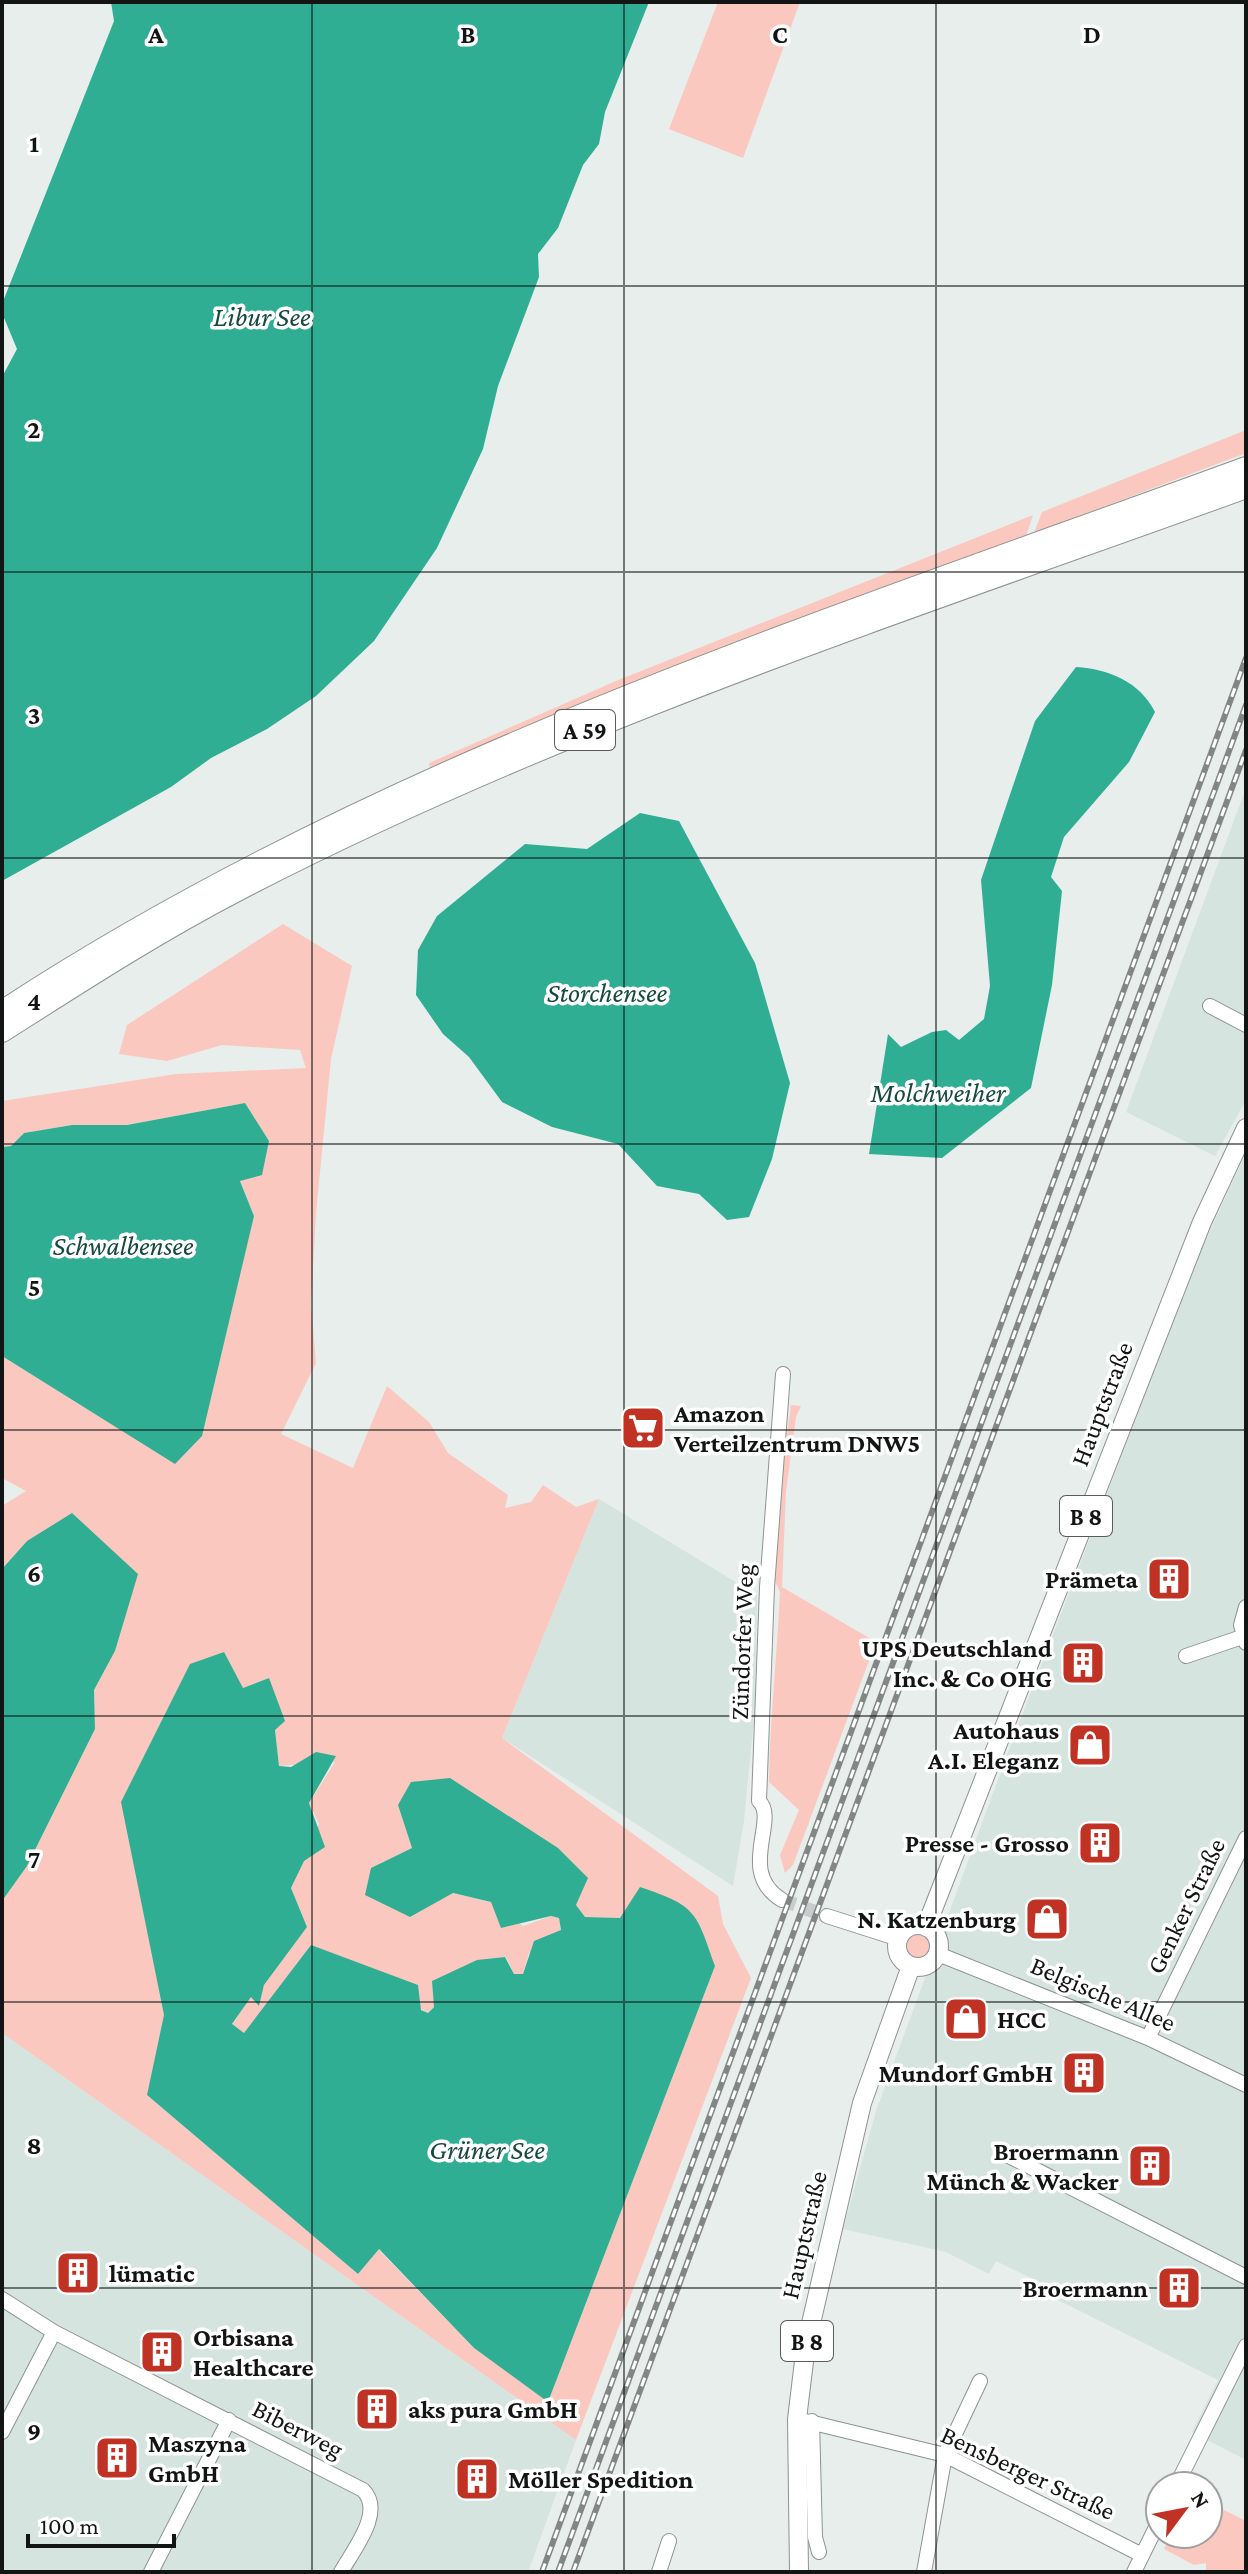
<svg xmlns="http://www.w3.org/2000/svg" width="1248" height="2574" font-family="'Crimson Pro',serif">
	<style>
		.built { fill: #d5e4df }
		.green { fill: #fbc8bf; fill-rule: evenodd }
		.water { fill: #30ae94 }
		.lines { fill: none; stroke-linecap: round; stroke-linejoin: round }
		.minor-tunnel { stroke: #c7cdcc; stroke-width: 14; stroke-dasharray: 14 7; stroke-linecap: butt }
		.minor-casing { stroke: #8e9391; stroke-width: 16 }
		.major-casing { stroke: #8e9391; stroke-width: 20 }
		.highway-casing { stroke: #8e9391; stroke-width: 24 }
		.minor { stroke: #fff; stroke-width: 14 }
		.major { stroke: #fff; stroke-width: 18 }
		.highway { stroke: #fff; stroke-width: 22 }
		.rail-casing { stroke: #828685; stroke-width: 6 }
		.rail { stroke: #fff; stroke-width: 3; stroke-dasharray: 9; stroke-linecap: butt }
		.grid { fill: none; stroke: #131515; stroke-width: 2; stroke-opacity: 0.55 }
		.labels { text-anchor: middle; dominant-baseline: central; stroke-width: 7; stroke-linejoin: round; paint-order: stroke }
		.shield { fill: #fff; stroke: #5a5b5b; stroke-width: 2 }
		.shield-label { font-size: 24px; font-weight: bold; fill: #131515 }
		.street-label { font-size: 26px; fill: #131515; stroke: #fff }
		.poi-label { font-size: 26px; font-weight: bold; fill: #131515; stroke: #fff; text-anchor: end }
		.water-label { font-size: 28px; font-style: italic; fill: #174a3e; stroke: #fff }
		.grid-label { font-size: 26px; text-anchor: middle; font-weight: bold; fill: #131515; stroke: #fff; stroke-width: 7; stroke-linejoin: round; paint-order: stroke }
	</style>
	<rect width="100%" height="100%" fill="#e7eeec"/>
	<path class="built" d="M1246,788V1100L1215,1156L1126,1112Z
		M1246,1153V2460L1192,2432L1218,2380L1032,2287L1035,2280L996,2261L989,2274L946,2252L843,2229L876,2111L1010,1747L1196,1261Z
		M599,1499L757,1595L755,1708L744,1821L733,1886L502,1738Z
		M2,2033L576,2440L528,2572H2Z"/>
	<path class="green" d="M718,2H800L743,158L669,129Z
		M1246,430V453L1034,533L1042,512Z
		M1033,515L1026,536L615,691L430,769L429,763L616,681Z
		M283,924L352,966L331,1059L316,1213L311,1305L316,1363L281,1434L353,1468L387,1386L429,1422L448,1453L508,1495L505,1508L531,1502L543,1485L576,1507L599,1499L502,1738L718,1896L723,1924L751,1978L576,2440L2,2033V1901L27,1866L95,1729L94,1690L115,1651L27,1541L2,1569V1506L26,1491L2,1478V1356L175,1463L254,1216L240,1180L245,1103L127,1125H72L24,1133L11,1146L2,1147V1101L176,1074L306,1068L300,1050L222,1045L167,1061L119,1054L127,1025ZM269,1678L279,1766L335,1762L309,1803L319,1824L291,1888L307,1927L264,1985L259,2006L251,1996L232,2025L244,2034L311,1945L428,2013C462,1978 450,1963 506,1957L514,1974H523L529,1953L561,1930L559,1918L551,1916L523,1926L491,1902L452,1893L410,1917L371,1868L412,1848L398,1805L575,1905L585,1917L620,1918L715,1966L548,2401L474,2348L378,2249L358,2274L147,2095L243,1688Z
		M791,1405L801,1406L796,1417L786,1492L782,1587L876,1642L793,1865L785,1873L780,1855L799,1810L769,1782C770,1719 777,1656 780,1592L775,1581L780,1487Z
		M904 1946a14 14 0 1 1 28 0a14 14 0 1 1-28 0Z
		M1208,2502L1246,2521V2572L1206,2571V2563L1194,2565L1164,2549L1172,2534H1208Z"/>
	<path class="water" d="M111,2H649L605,112L599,144L583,165L558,228L538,254L539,277L498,386L483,449L437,548L374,641L316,696L267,729L211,758L171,787L2,881V377L17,349L2,313V304L114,21Z
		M1076,667C1109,669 1140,682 1155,712L1129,762L1064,837L1051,877L1062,891L1052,985L1031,1088L942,1158L869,1154L888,1034L901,1047L932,1032L946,1030L959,1040L984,1019L990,986L981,880L1035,721Z
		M640,813L679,821L755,963L790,1083L772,1159L749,1217L727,1220L699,1194L657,1186L618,1144L552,1127L502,1102L469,1057L443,1034L416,995L418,950L437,916L525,844L587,849Z
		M245,1103L269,1141L262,1175L240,1181L254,1216L202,1436L175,1464L2,1356V1147L11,1146L24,1133L72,1125H127Z
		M72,1513L138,1574L115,1651L94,1690L95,1729L27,1866L2,1901V1569L27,1541Z
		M224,1652L243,1688L269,1678L285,1721L275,1730L279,1766L291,1767L316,1752L336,1756L309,1803L325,1847L304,1861L291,1888L307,1927L264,1985L259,2006L251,1997L232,2024L244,2033L311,1945L418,1985L421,2010L428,2013L434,2007L432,1981L477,1960L505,1957L514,1974H523L534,1941L561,1930L559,1918L551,1916L501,1928L491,1902L453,1893L410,1917L365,1895L371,1868L412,1848L398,1805L411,1782L450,1778L558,1848L588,1878L576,1905L585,1917L620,1918L640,1887C697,1906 696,1912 715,1966L548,2402L474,2348L379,2249L358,2274L147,2095L164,2015L121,1802L190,1664Z"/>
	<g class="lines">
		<path class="minor-tunnel" d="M782,1900L827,1916"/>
		<g class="minor-casing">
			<path id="minor" d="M1210,1006L1246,1025
				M1246,1643L1241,1625L1246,1607
				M1186,1656L1242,1637
				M782,1900C736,1872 779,1820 759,1801L767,1587L783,1374
				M827,1916L899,1939
				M938,1954L1148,2038L1246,2085
				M1148,2038L1246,1838
				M1009,2156L1246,2277
				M2,2299L54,2332L363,2490C385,2512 353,2550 341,2572
				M797,2419L945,2455L1142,2555
				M812,2421L815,2537L819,2552
				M2,2432L54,2332
				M1176,2486L1246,2346
				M151,2572L229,2420
				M659,2572L669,2541
				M924,2572L945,2455L980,2381
				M1134,2572L1160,2519"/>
		</g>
		<g class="major-casing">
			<path id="major" d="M897 1946a21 21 0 1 1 42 0a21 21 0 1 1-42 0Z
				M926,1927L1202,1222L1246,1128
				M799,2572L797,2419L806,2345L862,2103L911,1966"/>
		</g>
		<g class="highway-casing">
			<path id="highway" d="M2,1012C383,762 821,624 1246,468
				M2,1031C79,982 156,932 237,890C558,723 906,610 1246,487"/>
		</g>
		<use href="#minor" class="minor"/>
		<use href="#major" class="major"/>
		<use href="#highway" class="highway"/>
		<g class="rail-casing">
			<path id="rail" d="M542,2572L1246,658
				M558,2572L1246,705
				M573,2572L1246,750"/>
		</g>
		<use href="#rail" class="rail"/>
	</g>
	<path class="grid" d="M312,2V2572M624,2V2572M936,2V2572M2,286H1246M2,572H1246M2,858H1246M2,1144H1246M2,1430H1246M2,1716H1246M2,2002H1246M2,2288H1246"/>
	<defs>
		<g id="supermarket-square" transform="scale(2.3)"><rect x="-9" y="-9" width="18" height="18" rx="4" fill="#bf3224" stroke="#fff"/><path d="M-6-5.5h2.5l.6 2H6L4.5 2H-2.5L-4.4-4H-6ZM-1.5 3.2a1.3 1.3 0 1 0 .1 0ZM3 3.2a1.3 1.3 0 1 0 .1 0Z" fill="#fff"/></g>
		<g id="building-square" transform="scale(2.3)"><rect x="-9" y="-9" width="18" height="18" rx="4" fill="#bf3224" stroke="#fff"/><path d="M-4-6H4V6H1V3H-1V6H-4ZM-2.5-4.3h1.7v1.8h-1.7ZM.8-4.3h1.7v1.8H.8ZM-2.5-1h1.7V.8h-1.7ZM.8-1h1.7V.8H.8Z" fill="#fff"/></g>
		<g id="shop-square" transform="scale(2.3)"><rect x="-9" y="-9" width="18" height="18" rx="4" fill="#bf3224" stroke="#fff"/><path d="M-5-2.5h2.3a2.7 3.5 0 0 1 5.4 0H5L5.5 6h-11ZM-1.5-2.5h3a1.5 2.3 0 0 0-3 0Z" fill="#fff"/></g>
	</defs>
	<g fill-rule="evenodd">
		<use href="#supermarket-square" x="643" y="1428"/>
		<use href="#building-square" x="1169" y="1579"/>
		<use href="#building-square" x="1083" y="1663"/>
		<use href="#shop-square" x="1090" y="1745"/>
		<use href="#building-square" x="1100" y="1843"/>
		<use href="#shop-square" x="1047" y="1919"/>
		<use href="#shop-square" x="966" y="2019"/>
		<use href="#building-square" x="1084" y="2073"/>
		<use href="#building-square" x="1150" y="2166"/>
		<use href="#building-square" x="78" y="2273"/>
		<use href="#building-square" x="1179" y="2288"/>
		<use href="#building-square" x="162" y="2352"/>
		<use href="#building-square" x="377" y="2409"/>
		<use href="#building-square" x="117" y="2458"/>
		<use href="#building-square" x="477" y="2479"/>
	</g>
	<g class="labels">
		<g class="shield">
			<rect x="555" y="710" width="60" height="40" rx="6"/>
			<rect x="1060" y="1496" width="52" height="40" rx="6"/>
			<rect x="781" y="2321" width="52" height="40" rx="6"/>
		</g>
		<g class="shield-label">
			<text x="585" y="730">A 59</text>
			<text x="1086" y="1516">B 8</text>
			<text x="807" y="2341">B 8</text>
		</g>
		<g class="street-label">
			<text transform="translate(1102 1404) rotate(-69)">Hauptstraße</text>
			<text transform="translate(742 1642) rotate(-88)">Zündorfer Weg</text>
			<text transform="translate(1186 1906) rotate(-64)">Genker Straße</text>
			<text transform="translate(1103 1994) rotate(23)">Belgische Allee</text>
			<text transform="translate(804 2235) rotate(-77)">Hauptstraße</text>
			<text transform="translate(298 2429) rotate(27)">Biberweg</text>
			<text transform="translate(1028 2473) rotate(25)">Bensberger Straße</text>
		</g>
		<g class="poi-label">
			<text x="674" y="1413" text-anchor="start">Amazon<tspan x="674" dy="30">Verteilzentrum DNW5</tspan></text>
			<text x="1138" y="1579">Prämeta</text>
			<text x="1052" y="1648">UPS Deutschland<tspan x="1052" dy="30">Inc. &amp; Co OHG</tspan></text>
			<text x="1059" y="1730">Autohaus<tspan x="1059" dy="30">A.I. Eleganz</tspan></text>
			<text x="1069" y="1843">Presse - Grosso</text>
			<text x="1016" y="1919">N. Katzenburg</text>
			<text x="997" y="2019" text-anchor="start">HCC</text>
			<text x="1053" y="2073">Mundorf GmbH</text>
			<text x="1119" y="2151">Broermann<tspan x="1119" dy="30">Münch &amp; Wacker</tspan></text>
			<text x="109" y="2273" text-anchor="start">lümatic</text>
			<text x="1148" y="2288">Broermann</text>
			<text x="193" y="2337" text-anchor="start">Orbisana<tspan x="193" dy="30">Healthcare</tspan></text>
			<text x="408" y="2409" text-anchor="start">aks pura GmbH</text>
			<text x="148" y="2443" text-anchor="start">Maszyna<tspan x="148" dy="30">GmbH</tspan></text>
			<text x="508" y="2479" text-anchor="start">Möller Spedition</text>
		</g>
		<g class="water-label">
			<text x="262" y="316">Libur See</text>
			<text x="607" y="992">Storchensee</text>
			<text x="938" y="1092">Molchweiher</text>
			<text x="123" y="1245">Schwalbensee</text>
			<text x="487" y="2149">Grüner See</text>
		</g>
	</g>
	<g class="grid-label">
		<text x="156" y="43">A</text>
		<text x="468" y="43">B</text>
		<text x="780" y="43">C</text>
		<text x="1092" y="43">D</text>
		<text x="34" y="152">1</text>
		<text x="34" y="438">2</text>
		<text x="34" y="724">3</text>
		<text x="34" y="1010">4</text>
		<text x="34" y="1296">5</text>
		<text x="34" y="1582">6</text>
		<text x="34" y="1868">7</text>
		<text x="34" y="2154">8</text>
		<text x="34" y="2440">9</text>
	</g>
	<rect width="1248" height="2574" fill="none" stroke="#131515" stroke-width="8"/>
	<g transform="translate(1184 2510) rotate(58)"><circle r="38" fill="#ffffff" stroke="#a1a1a1" stroke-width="2"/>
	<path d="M0-6L14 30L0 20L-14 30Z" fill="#bf3224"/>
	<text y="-12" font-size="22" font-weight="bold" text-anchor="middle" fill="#131515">N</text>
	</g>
	<path d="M28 2534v12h146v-12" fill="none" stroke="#131515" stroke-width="4"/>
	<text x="40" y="2534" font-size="24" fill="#131515" stroke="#ffffff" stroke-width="6" paint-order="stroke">100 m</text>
</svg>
